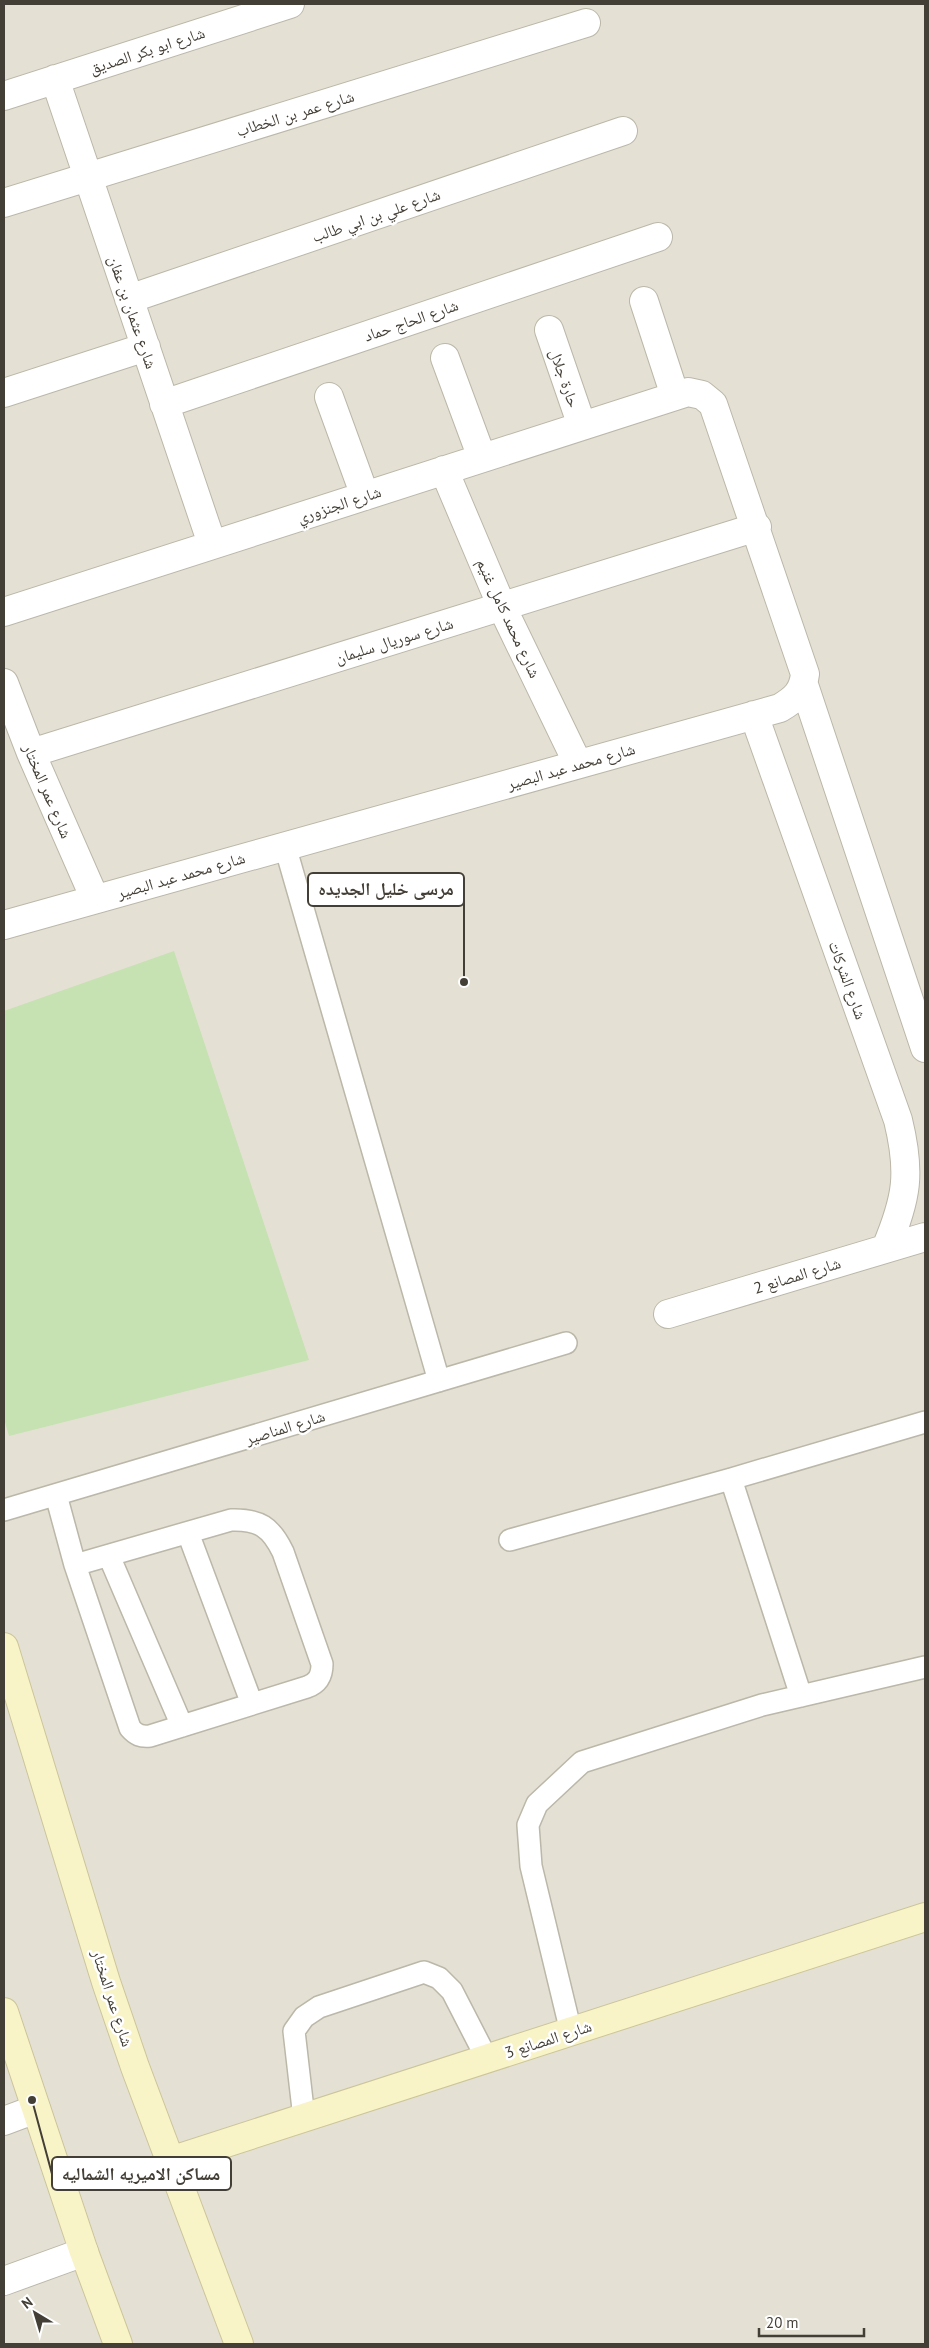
<svg xmlns="http://www.w3.org/2000/svg" width="929" height="2348" font-family="'PT Sans','Noto Naskh Arabic',sans-serif">
	<style>
		.residential { fill: #e4e1d4 }
		.green { fill: #c6e1b2 }
		.lines { fill: none; stroke-linecap: round; stroke-linejoin: round }
		.lane-casing { stroke: #bbb7a9; stroke-width: 24 }
		.street-casing { stroke: #bbb7a9; stroke-width: 30 }
		.secondary-casing { stroke: #ccc599; stroke-width: 30 }
		.lane { stroke: #fff; stroke-width: 21 }
		.street { stroke: #fff; stroke-width: 28 }
		.secondary { stroke: #f9f3c8; stroke-width: 28 }
		.labels { text-anchor: middle; dominant-baseline: central; stroke-width: 5; stroke-linejoin: round; paint-order: stroke }
		.street-label { font-size: 16px; fill: #433f36; stroke: #fff }
		.leader { fill: none; stroke: #433f36; stroke-width: 2 }
		.callout-dot { fill: #433f36; stroke: #fff; stroke-width: 2 }
		.callout { fill: #fff; stroke: #433f36; stroke-width: 2 }
		.callout-label { font-size: 18px; text-anchor: middle; font-weight: bold; fill: #433f36 }
	</style>
	<rect width="100%" height="100%" fill="#f1efe5"/>
	<path class="residential" d="M4,4H925V2344H4Z"/>
	<path class="green" d="M174,951L309,1360L9,1436L4,1419V1011Z"/>
	<g class="lines">
		<g class="lane-casing">
			<path id="lane" d="M285,846L439,1381
				M731,1479L801,1696
				M56,1495L75,1565L130,1728C136,1735 141,1737 150,1736L307,1687C318,1683 322,1676 322,1664L283,1552C271,1527 259,1519 231,1520L75,1565
				M4,1510L566,1343
				M188,1533L252,1704
				M510,1540L731,1479L925,1422
				M109,1556L182,1726
				M571,2032L531,1866L528,1825L537,1804L582,1762L762,1705L925,1667
				M304,2118L294,2031L304,2017L319,2007L424,1972L439,1978L452,1991L487,2059"/>
		</g>
		<g class="street-casing">
			<path id="street" d="M55,79L212,544
				M4,96L290,4
				M4,203L586,23
				M129,299L623,131
				M644,301L675,396
				M549,330L582,426
				M445,358L482,458
				M4,393L146,347
				M329,397L365,496
				M164,404L658,237
				M444,470L502,607L578,764
				M4,612L688,392L702,395L713,404L805,674C803,692 795,699 780,708L4,925
				M4,683L31,753L95,899
				M804,685L925,1048
				M754,715L898,1120C911,1173 907,1198 886,1248
				M31,753L757,527
				M668,1314L925,1237
				M4,2121L36,2109
				M4,2281L84,2252"/>
		</g>
		<g class="secondary-casing">
			<path id="secondary" d="M4,1647L106,1982L135,2067L239,2344
				M4,2012L84,2252L118,2344
				M170,2161L925,1917"/>
		</g>
		<use href="#lane" class="lane"/>
		<use href="#street" class="street"/>
		<use href="#secondary" class="secondary"/>
	</g>
	<g class="labels">
		<g class="street-label">
			<text transform="translate(147 50) rotate(-18)">شارع ابو بكر الصديق</text>
			<text transform="translate(295 113) rotate(-17)">شارع عمر بن الخطاب</text>
			<text transform="translate(376 215) rotate(-19)">شارع علي بن ابي طالب</text>
			<text transform="translate(133 312) rotate(71)">شارع عثمان بن عفان</text>
			<text transform="translate(411 320) rotate(-19)">شارع الحاج حماد</text>
			<text transform="translate(565 378) rotate(71)">حارة جلال</text>
			<text transform="translate(339 504) rotate(-18)">شارع الجنزوري</text>
			<text transform="translate(509 618) rotate(65)">شارع محمد كامل غنيم</text>
			<text transform="translate(394 640) rotate(-17)">شارع سوريال سليمان</text>
			<text transform="translate(571 766) rotate(-16)">شارع محمد عبد البصير</text>
			<text transform="translate(48 791) rotate(67)">شارع عمر المختار</text>
			<text transform="translate(181 875) rotate(-16)">شارع محمد عبد البصير</text>
			<text transform="translate(848 980) rotate(70)">شارع الشركات</text>
			<text transform="translate(797 1275) rotate(-17)">شارع المصانع 2</text>
			<text transform="translate(285 1427) rotate(-17)">شارع المناصير</text>
			<text transform="translate(113 1998) rotate(72)">شارع عمر المختار</text>
			<text transform="translate(548 2039) rotate(-18)">شارع المصانع 3</text>
		</g>
	</g>
	<path class="leader" d="M464 982L464 889M32 2100L52 2174"/>
	<g class="callout-dot">
		<circle cx="464" cy="982" r="5"/>
		<circle cx="32" cy="2100" r="5"/>
	</g>
	<g class="callout">
		<rect x="308" y="873" width="156" height="33" rx="5"/>
		<rect x="52" y="2157" width="179" height="33" rx="5"/>
	</g>
	<g class="callout-label">
		<text x="386" y="895">مرسى خليل الجديده</text>
		<text x="141" y="2180">مساكن الاميريه الشماليه</text>
	</g>
	<rect width="929" height="2348" fill="none" stroke="#433f36" stroke-width="10"/>
	<g transform="translate(35 2313) rotate(322)" stroke="#ffffff" stroke-width="4" paint-order="stroke">
	<path d="M0-4L9 19L0 12L-9 19Z" fill="#433f36"/>
	<text y="-8" font-size="14" font-weight="bold" text-anchor="middle" fill="#433f36">N</text>
	</g>
	<path d="M759 2328v8h105v-8" fill="none" stroke="#433f36" stroke-width="2.5"/>
	<text x="766" y="2328" font-size="15" fill="#433f36" stroke="#ffffff" stroke-width="4" paint-order="stroke">20 m</text>
</svg>
